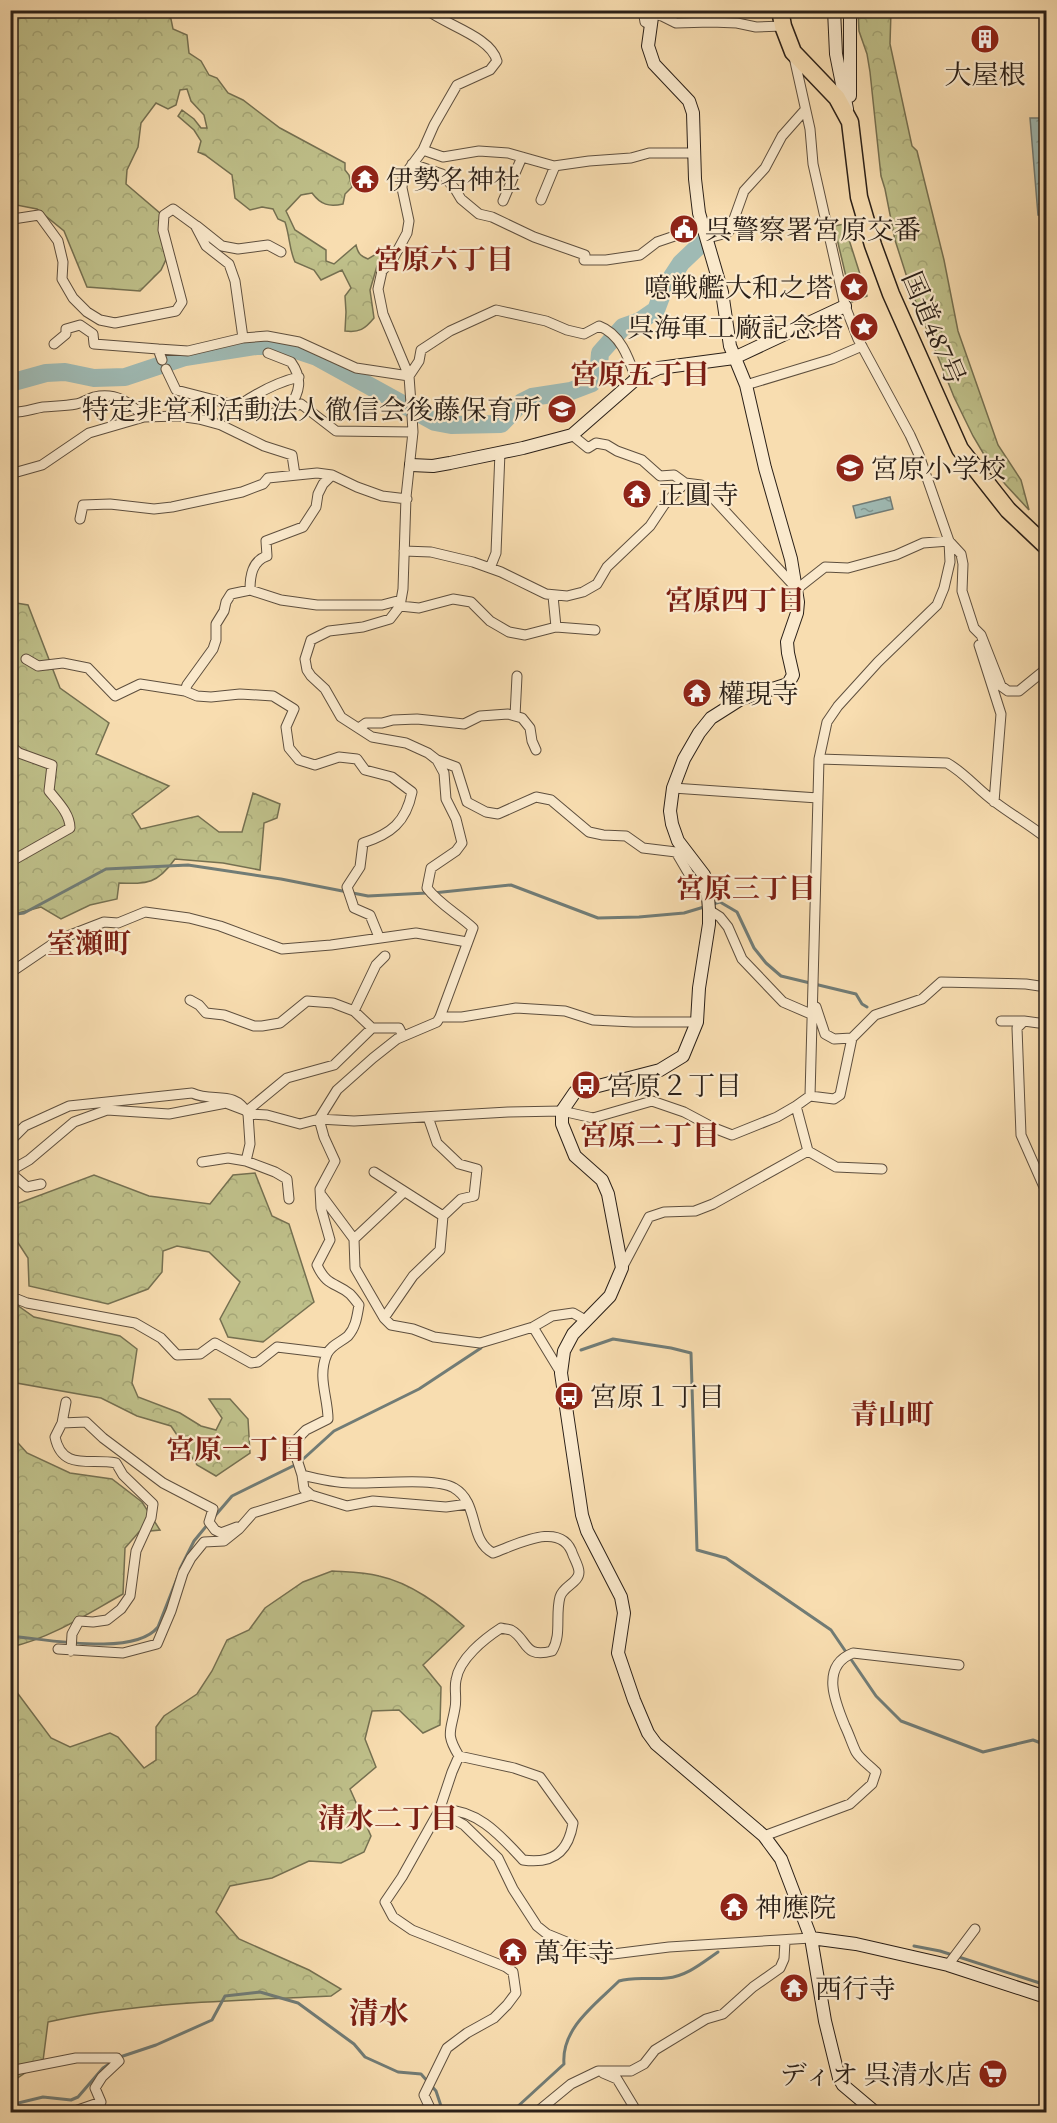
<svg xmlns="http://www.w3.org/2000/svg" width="1057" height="2123" font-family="'EB Garamond','Noto Serif JP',serif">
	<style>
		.forest { fill: url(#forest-crowns); stroke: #757051; stroke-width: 1.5 }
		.water { fill: url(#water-ripples); stroke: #717c76; stroke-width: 1.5 }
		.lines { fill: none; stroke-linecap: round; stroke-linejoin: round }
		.stream { stroke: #717c76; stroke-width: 3 }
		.river { stroke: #9fbab4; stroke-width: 18 }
		.street-casing { stroke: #5e4f3e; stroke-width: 11 }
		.secondary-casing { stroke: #2b2018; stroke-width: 14 }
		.highway-casing { stroke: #2b2018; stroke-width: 19 }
		.street { stroke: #fae9cc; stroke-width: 9 }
		.secondary { stroke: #fae9cc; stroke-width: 12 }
		.highway { stroke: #f8ddb0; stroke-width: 16 }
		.labels { text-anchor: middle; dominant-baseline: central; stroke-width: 4.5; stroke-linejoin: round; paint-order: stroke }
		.poi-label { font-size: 27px; fill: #2b2018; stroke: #fae9cc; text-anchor: start }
		.street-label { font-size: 27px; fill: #2b2018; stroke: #fae9cc }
		.neighbourhood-label { font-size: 28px; font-weight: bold; fill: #7a1f14; stroke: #fae9cc }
		.quarter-label { font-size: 30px; font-weight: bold; fill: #7a1f14; stroke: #fae9cc }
	</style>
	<defs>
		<pattern id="forest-crowns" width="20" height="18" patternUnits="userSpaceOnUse" patternTransform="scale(1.5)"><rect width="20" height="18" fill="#bfc08a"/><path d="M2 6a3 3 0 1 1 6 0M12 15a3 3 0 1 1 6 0" fill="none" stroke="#a4a576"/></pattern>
		<pattern id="water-ripples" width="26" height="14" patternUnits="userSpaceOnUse" patternTransform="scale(1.5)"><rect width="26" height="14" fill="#9fbab4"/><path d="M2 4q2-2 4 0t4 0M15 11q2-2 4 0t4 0" fill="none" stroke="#829791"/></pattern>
	</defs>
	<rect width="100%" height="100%" fill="#f8ddb0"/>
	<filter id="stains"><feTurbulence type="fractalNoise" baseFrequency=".00333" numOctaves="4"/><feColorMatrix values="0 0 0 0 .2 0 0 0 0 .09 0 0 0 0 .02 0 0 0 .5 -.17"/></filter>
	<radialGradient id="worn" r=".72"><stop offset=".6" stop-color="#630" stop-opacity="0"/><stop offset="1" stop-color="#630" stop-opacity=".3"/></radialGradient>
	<path class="forest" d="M10,11H168L166,13L171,19L173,29L187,35L189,53L201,61L209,75L217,78L228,93L243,100L280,128L345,163V170L349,175L352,187L345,194L343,204C329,207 321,205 312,193L301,195L286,211L295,230L326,250V261L334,264L356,245C358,253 360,256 368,259L381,251L384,254L377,266L370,290L374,318C365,329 359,333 345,331L346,312L345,296L351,288L342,270L321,280L314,270L295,262C289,249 290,237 285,222L278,219L273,209L262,207L250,210L235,198L232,175L205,155L198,152L201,141L194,130L178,116L182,110L194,119L201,128H207L204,115L191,101L187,89L180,90L176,105L168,109L156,103L141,123L138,147L127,170L126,184L161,214L171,249L161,270L140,291L87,287L64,231L37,209L11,204Z
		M858,11H891L890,44L912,146L917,151L944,260L958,331L998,445L1021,480L1029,510L1005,484L989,463L973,436L954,397L911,290L895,240L885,189L881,176L870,72L867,54L859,31Z
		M844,224L867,296L852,302L834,226Z
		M10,602L28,605L60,688L109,723L96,754L169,786L132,814L141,829L198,816L219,832H242L253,793L280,804L277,818L264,823L260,870L223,863L175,859C157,884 148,884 119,883L117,899L90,905L61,919L41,907L11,915Z
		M255,1173L272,1216L289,1224L314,1302L263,1342L228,1337L220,1319L240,1282L209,1252L177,1246L163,1251L162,1272L148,1289L108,1304L29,1286L28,1258L11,1232V1206L94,1175L149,1196L210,1204L233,1175Z
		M10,1300L34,1317L120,1336L137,1349L132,1383L138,1397L180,1413L201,1426L216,1430L222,1418L209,1399H230L248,1419L250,1453L216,1476L197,1465L171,1426L137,1416L101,1398L11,1382Z
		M10,1434L27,1453L70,1473L112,1479L142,1502L160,1530L139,1532L125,1548L123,1594C87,1614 51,1638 11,1647Z
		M332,1571C348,1572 364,1572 379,1576C411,1583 440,1605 464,1626L423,1665L441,1687L440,1725L423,1733L399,1710L372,1711L365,1739L376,1767L350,1789L371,1836L364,1852L341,1863L309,1861L272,1878L230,1886L216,1912L239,1939L309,1970L341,1989L331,1996C237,2001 140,2001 48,2022L43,2061L16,2079L10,2078V1683L51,1738L70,1747L110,1733L118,1737L144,1768L156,1760V1727L164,1716L197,1694L212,1671L227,1640L249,1630L265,1608L303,1582Z"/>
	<path class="water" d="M1030,118H1046V215H1038Z
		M890,497L893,509L856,518L853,506Z"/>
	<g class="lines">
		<path class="stream" d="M433,893L511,885L598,918L639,917L684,913L704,907
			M713,904L720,902L737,912L754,948L766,963L781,976L856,994L862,1004L867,1007
			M10,915L24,913L106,869L188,865L281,879L368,896L427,893
			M581,1350L613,1339L671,1348L691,1353L697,1550L726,1558L831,1630L876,1696L901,1721L983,1752L1033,1740L1046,1745
			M301,1461L334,1431L419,1389L481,1348
			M214,1517L232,1496L295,1465
			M180,1569L194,1541L208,1524
			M10,1636C46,1639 134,1657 158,1627L178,1576
			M914,1946L940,1951L1046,1985
			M120,2057L156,2045L212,2020L225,1996L260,1992L298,2003L354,2044L365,2057L398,2072L421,2074L436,2091L441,2106L452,2112H467
			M10,2105L43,2097L71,2100L78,2097L103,2068L112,2062
			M507,2112L516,2108L564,2064C561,2028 596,2004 619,1981C634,1976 651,1980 667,1978C687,1976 702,1963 718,1952"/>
		<path class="river" d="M10,383L46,373L65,372L94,378L125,377L185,357L256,346H277L293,349L317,357L435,422L451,425L501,424L522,402L532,397L571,391L592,383L598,377L600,353L623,327L640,321L656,310L664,289L681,263L702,243"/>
		<g class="street-casing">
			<path id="street" d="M643,10L645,22L651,25
				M653,14L662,16L676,23L711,22L737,23L756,27L783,26
				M794,57L810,129L813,164L845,306L858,339L910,435L919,455L949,541L950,562L944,588L937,605L878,662L838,706L827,722L819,759L810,1096
				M423,150L443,157L479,151L508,153L554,166L589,161L631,158L649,153H694
				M412,164L442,174L455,189L461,199L479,214L492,217L534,237L585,255
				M541,200L555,166
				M503,201L522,157
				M10,222L13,219L39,215L58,241L63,262L62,279L73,298L87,312L100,320L115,323L176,311L182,302L163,230L164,215L173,209L195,225L206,246L229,264L235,281L243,338
				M197,226L222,246L238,249L268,245L281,252
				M708,238L727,233L730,230L744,191L765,168L782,136L805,110
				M584,260H606L640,255L657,242L704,226
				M54,344L66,334V329L80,325L93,334L94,344L158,349
				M268,353L291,362C303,379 300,392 289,408
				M162,360L158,349L188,351L243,338L267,336L299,342L356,368L409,376L383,314L378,289L382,271L393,259L407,233L409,221L402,188L403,177L423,150L434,125L457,85L490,70L497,61C491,37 446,25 427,10
				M166,369L176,390L238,406L253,414L268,415L301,404L336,431L413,432L412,416
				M746,385L832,359L862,346
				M411,404L409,376L419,361L421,350L450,331L496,310L546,321L567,330L584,334L599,326C621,334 629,359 636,379
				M238,406C257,393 277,382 299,377
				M10,412C23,413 31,409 43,407C54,406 65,406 76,404C82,403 88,399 94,397C116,392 129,402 144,417L178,416L199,419L221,425L264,446L292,455L295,475
				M413,432L406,497L403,589L400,606L390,619L363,627L329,631L311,640L305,659L307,670L311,676L325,689L341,717L372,737L406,743L428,753L437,760L456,767L467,802L486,812L498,814L536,797L551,800L589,832L603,835L626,836L643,848L676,852L693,881L708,895
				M572,435L588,448L596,443L607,445L617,451L642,460L660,476L674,475L685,483L701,485L797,589L825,567L848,568L896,555L923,543L949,541L961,554L963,564L962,591L974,628L981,635L1001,686L1008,691H1019L1046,669
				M10,474L42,465L89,433L144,417
				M80,519L83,505L110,504L154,509L172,507L242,492L263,484L268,478L317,473L332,475L357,487L382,496L407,499
				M404,551L431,552L473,562L501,572L546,594L567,596L583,592L597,584L607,567L650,526L664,505L685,483
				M490,568L496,553L500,452
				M250,590C250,576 252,561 267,556L266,541L303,527L316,507L318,494L323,484L332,475
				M553,596L556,627
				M400,606L419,608L453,599L471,602L490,621L509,632L525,635L556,627L595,630
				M979,645L1001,714L994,802
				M26,659L38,666L63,663L88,668L115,696L140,684L185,691L197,696L211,697L240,694L273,696L294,709L286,727L289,748L299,760L315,765L339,757L357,759L365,770L392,777L412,792C406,822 391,834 363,843L360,867L347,887L354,908L370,915L379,937
				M185,691L187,685L213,649L216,640V624L224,611L226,602L231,594L250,590L281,600L317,605H382L401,600
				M515,716L517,676
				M359,728L366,723H382L393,720L417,719L464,724L480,716L508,714L522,718L530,728L532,741L536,750
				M10,745L19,753L52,765L49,791C58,802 70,814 70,828L10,862
				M819,759L947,763C965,773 978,790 995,802C1012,815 1030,825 1046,838
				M437,760L444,773L446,799L456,819L462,843L456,851L431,868L427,888C439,904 458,914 473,928L440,1017L437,1022L397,1039L373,1058L337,1090L319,1119L324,1137L335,1161L320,1189L321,1208L330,1240L317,1265C327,1287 336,1282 350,1294C353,1297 356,1301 359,1305C357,1316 356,1327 348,1336C341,1342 331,1345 327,1354C317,1377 328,1397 328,1419L306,1430L295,1441L294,1450L302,1475C318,1479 335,1483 352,1483C375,1484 437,1477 454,1488C480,1503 468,1540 493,1553C516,1545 562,1519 573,1555C575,1560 579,1567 579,1572C579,1583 563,1586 560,1597C555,1615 562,1635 552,1651C523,1659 528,1639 511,1630C508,1629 504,1629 501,1628C484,1639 459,1659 456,1680C454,1689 457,1698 455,1708C451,1732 445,1733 459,1756L514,1768L540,1777L573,1823C568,1854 551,1864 523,1860C502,1837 474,1805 439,1811L452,1772L459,1756
				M673,788L818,798
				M709,910L720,917L728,927L742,959L783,1002L813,1015
				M10,973L60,939L104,922L118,923L145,912L189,918L220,926L282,949L331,945L416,933L467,942
				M190,1000L199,1005L206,1013L224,1015L254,1026H262L280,1023L307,1001L333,1003L354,1011L372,1028
				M816,1007L825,1034L834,1039L852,1038
				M354,1011L376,965L385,956
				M440,1017H462L516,1008L565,1011L593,1020L634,1022H697
				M1001,1021H1024
				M10,1141L25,1126L69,1106L192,1093C213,1103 234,1089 248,1114L267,1115L300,1124L319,1119L354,1121L508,1112L562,1111L593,1118L652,1101L684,1112L714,1128L732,1135L777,1117L796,1106
				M808,1151L836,1167L882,1169
				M246,1161L275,1172L287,1179L289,1199
				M202,1162L228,1158L246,1161L250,1144L248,1114
				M374,1172L443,1216
				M41,1184L27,1187L13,1175L15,1168L29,1160L74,1122L107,1110L169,1114L226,1103L247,1111L287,1078L334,1065L372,1028H399L403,1036
				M1044,1187L1021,1135L1017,1028L1024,1021L1046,1024
				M322,1196L354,1239L355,1268L384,1318L391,1325L413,1329L434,1337L480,1343L533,1327L552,1316L573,1313L587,1321
				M354,1239L404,1192
				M622,1268L649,1217L664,1212L695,1211L713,1204L808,1151L796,1106L810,1096L834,1099L840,1095L852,1038L875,1015L922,999L941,982L1026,984L1046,987
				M10,1278L12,1297L27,1303L135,1323L161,1338L177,1355L200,1354L215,1343L251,1363L258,1362L277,1347L327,1353
				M384,1318L413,1276L440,1250L443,1216L461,1199L474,1196L477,1169L459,1164L437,1143L428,1117
				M533,1327L561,1373
				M66,1402L62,1423L55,1437C62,1471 90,1458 116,1463L123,1475L153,1504L151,1518L136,1551L130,1596L121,1609L107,1620L93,1622L79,1621L72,1634L71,1651
				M62,1423L86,1422L103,1438L163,1483L213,1509L209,1522L215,1530L221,1533L237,1527
				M302,1475L304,1489L311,1495L347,1506L373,1501L446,1507L468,1504
				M58,1649L123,1653L157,1644L171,1611L183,1573L191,1558L204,1542L224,1541L239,1529L253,1513L311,1495
				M764,1836L850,1804L872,1784L876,1772C870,1766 860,1759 856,1752C852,1744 849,1734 845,1726C835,1702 820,1666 853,1653L959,1665
				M948,1965L975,1929
				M10,2071L76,2058H117L119,2061L102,2077L95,2088L101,2102L72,2112
				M603,2073L617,2079L637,2112
				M434,2112L430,2108L424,2095L447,2048L467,2033L494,2018L507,2005L516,1993L513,1972L506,1967L412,1930L393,1917L385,1902L402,1877L439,1811L464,1825L498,1858L513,1889L537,1926L547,1934L596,1954H613L669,1947L811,1938
				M537,2112L571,2084L598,2071H631L644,2064L655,2050L706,2019L723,2014L753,1987L780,1968L784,1959L785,1941"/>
		</g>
		<g class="secondary-casing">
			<path id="secondary" d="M653,10L648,46L654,64L689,101L693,113L695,179L699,213L722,292L730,346L746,385L765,468L791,559L798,602L797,613L787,642L788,653L793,675L788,684L741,699L711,718L699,733L684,759L673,788L670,811L672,824L678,841L704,875L707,883L709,910V924L699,988L697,1022L683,1056L660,1070L575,1092L562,1111V1124L575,1156L602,1180L608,1194L622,1268L610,1296L573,1334L564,1351L561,1373L582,1515L587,1531L621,1597L624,1613L618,1653L634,1700L648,1733L656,1744L764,1836L781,1859L811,1938L825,2021L839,2078L843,2085L875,2112
				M834,10L836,54L847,109
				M850,10V96
				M411,465L433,466L450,463L523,448L572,435L636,379L659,368L734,358L845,306
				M811,1938L856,1944L948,1965L1046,1997"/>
		</g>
		<g class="highway-casing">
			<path id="highway" d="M780,10L783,26L793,52L837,98L850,122L859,197L873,245L891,294L960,449L1008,510L1046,546"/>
		</g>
		<use href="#street" class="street"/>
		<use href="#secondary" class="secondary"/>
		<use href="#highway" class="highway"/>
	</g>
	<defs>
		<g id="building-disc" transform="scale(1.5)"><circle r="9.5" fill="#8f2418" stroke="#fae9cc"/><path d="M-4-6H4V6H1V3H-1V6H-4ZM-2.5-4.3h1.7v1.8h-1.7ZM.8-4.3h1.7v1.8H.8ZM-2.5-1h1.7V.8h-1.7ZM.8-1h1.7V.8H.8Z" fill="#fff"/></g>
		<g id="temple-disc" transform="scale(1.5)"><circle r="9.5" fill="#8f2418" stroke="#fae9cc"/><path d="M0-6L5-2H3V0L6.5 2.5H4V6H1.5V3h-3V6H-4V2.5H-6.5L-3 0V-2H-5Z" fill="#fff"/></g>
		<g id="civic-disc" transform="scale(1.5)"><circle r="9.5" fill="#8f2418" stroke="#fae9cc"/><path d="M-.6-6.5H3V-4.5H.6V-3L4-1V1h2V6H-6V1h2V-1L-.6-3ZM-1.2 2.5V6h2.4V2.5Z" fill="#fff"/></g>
		<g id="sight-disc" transform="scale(1.5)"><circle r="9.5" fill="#8f2418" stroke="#fae9cc"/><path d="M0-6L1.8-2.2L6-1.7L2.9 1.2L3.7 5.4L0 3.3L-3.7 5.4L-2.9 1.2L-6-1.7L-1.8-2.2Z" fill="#fff"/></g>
		<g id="school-disc" transform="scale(1.5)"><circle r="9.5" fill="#8f2418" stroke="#fae9cc"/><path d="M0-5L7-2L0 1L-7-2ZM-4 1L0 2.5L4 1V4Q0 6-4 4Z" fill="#fff"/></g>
		<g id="bus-disc" transform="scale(1.5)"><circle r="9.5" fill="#8f2418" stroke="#fae9cc"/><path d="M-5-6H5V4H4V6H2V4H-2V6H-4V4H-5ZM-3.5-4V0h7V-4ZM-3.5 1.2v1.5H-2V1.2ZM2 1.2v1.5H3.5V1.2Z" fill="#fff"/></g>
		<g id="supermarket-disc" transform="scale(1.5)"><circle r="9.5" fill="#8f2418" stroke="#fae9cc"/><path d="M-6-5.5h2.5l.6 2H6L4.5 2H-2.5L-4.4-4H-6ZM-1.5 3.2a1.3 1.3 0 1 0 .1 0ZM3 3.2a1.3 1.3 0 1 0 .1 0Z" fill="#fff"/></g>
	</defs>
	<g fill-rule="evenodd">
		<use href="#building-disc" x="985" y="39"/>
		<use href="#temple-disc" x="365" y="179"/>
		<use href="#civic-disc" x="684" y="229"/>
		<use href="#sight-disc" x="854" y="287"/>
		<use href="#sight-disc" x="864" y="327"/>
		<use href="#school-disc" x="562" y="409"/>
		<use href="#school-disc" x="850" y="468"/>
		<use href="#temple-disc" x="637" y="494"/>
		<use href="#temple-disc" x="697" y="693"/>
		<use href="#bus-disc" x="586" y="1085"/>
		<use href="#bus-disc" x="569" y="1396"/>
		<use href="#temple-disc" x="734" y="1907"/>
		<use href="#temple-disc" x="513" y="1952"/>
		<use href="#temple-disc" x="794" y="1988"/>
		<use href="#supermarket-disc" x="993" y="2074"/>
	</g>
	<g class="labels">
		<g class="poi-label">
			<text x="985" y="74" text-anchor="middle">大屋根</text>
			<text x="386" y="179">伊勢名神社</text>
			<text x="705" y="229">呉警察署宮原交番</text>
			<text x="833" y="287" text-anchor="end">噫戦艦大和之塔</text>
			<text x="843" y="327" text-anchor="end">呉海軍工廠記念塔</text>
			<text x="541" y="409" text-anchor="end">特定非営利活動法人徹信会後藤保育所</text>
			<text x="871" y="468">宮原小学校</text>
			<text x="658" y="494">正圓寺</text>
			<text x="718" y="693">權現寺</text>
			<text x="607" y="1085">宮原２丁目</text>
			<text x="590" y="1396">宮原１丁目</text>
			<text x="755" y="1907">神應院</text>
			<text x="534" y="1952">萬年寺</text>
			<text x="815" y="1988">西行寺</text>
			<text x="972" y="2074" text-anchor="end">ディオ 呉清水店</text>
		</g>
		<g class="street-label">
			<text transform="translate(934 328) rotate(67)">国道487号</text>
		</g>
		<g class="neighbourhood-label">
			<text x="444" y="259">宮原六丁目</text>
			<text x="640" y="374">宮原五丁目</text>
			<text x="735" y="600">宮原四丁目</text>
			<text x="746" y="888">宮原三丁目</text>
			<text x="89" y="943">室瀬町</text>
			<text x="650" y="1135">宮原二丁目</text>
			<text x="892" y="1414">青山町</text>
			<text x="236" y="1449">宮原一丁目</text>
			<text x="388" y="1818">清水二丁目</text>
		</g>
		<g class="quarter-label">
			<text x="379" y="2012">清水</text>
		</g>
	</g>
	<rect width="1057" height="2123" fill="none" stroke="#f8ddb0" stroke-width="36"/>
	<rect x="12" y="12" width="1033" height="2099" fill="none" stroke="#2b2018" stroke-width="3"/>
	<rect x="18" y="18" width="1021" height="2087" fill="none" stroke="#2b2018" stroke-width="1.5"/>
	<rect width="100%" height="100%" filter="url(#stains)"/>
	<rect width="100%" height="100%" fill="url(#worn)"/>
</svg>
